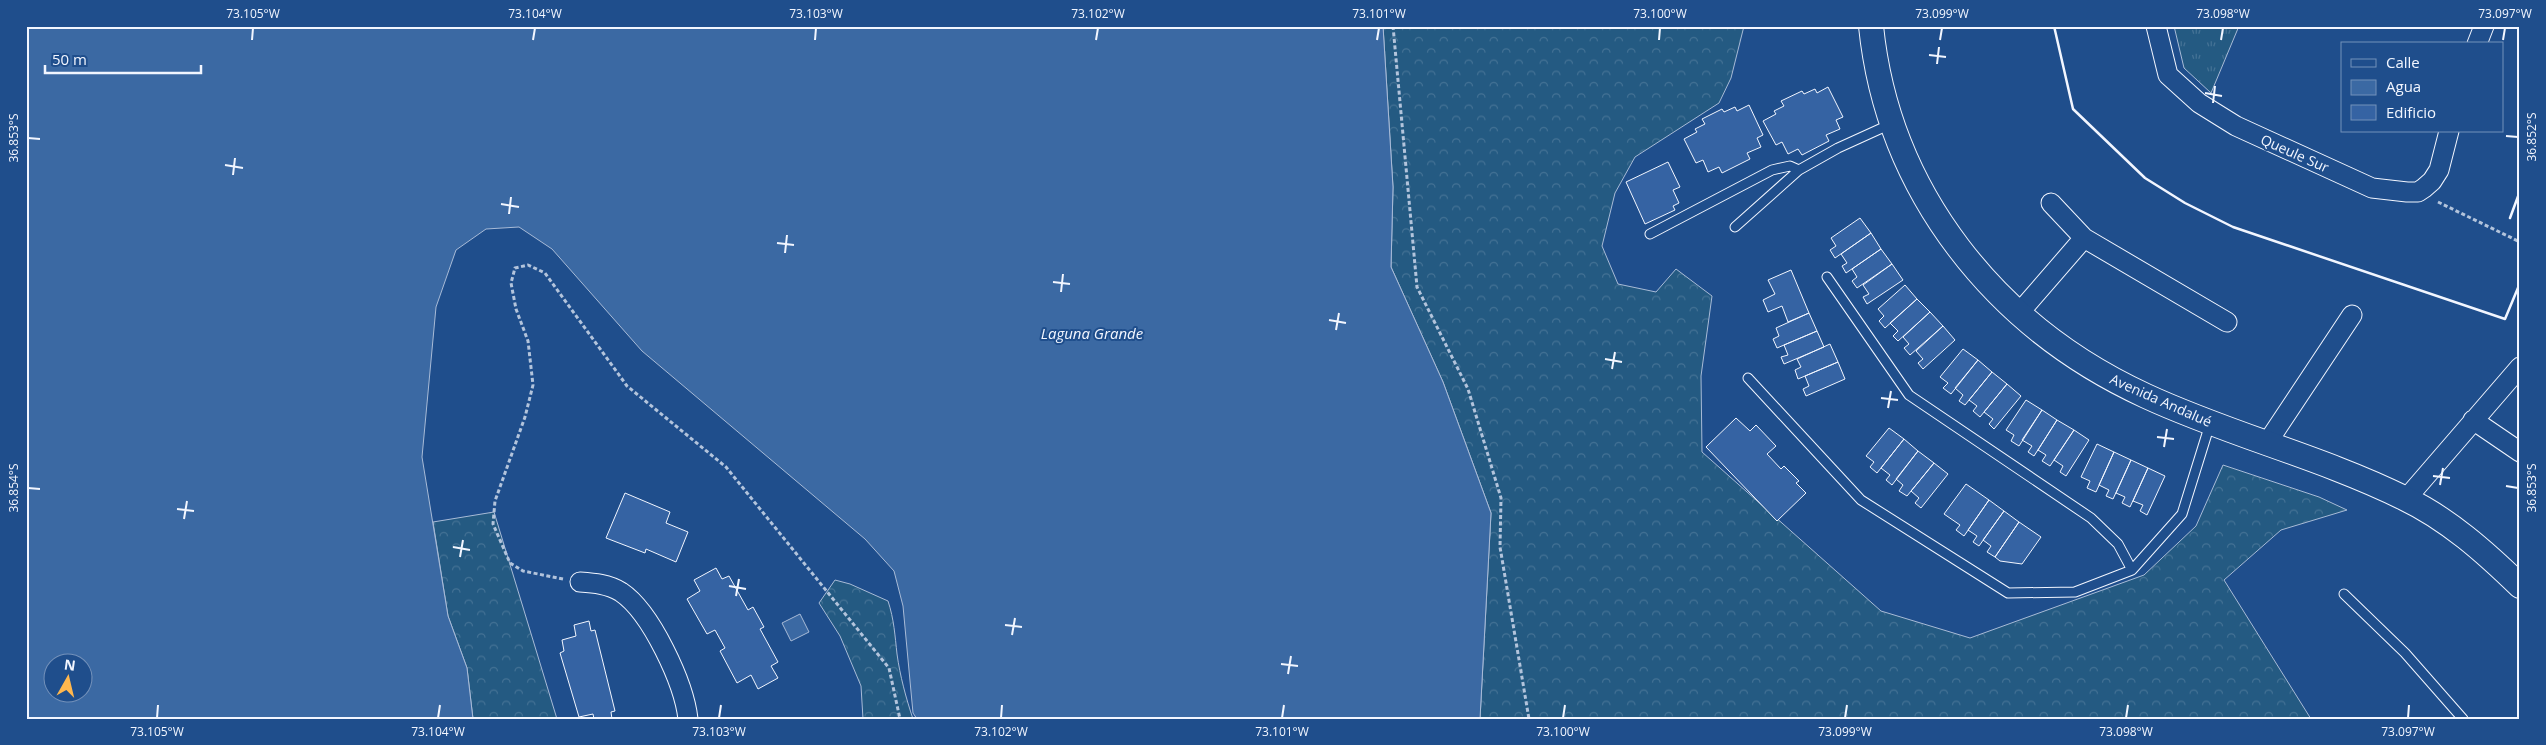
<svg xmlns="http://www.w3.org/2000/svg" width="2546" height="745" font-family="'Open Sans',sans-serif">
	<style>
		.grass { fill: url(#grass-tufts); stroke: #a8bbd7 }
		.forest { fill: url(#forest-crowns); stroke: #a8bbd7 }
		.water { fill: #3b69a3; stroke: #a8bbd7; fill-rule: evenodd }
		.building { fill: #3563a3; stroke: #f2f6ff }
		.lines { fill: none; stroke-linecap: round; stroke-linejoin: round }
		.service-casing { stroke: #f2f6ff; stroke-width: 11 }
		.minor-casing { stroke: #f2f6ff; stroke-width: 21 }
		.tertiary-casing { stroke: #f2f6ff; stroke-width: 26 }
		.path { stroke: #b3c4dc; stroke-width: 3; stroke-dasharray: 4 2.5; stroke-linecap: butt }
		.service { stroke: #1f4e8c; stroke-width: 9 }
		.minor { stroke: #1f4e8c; stroke-width: 19 }
		.tertiary { stroke: #1f4e8c; stroke-width: 24 }
		.wall { stroke: #f2f6ff; stroke-width: 2.5 }
		.ticks { fill: none; stroke: #f2f6ff; stroke-width: 2 }
		.labels { text-anchor: middle; dominant-baseline: central; stroke-width: 4; stroke-linejoin: round; paint-order: stroke }
		.street-label { font-size: 14px; fill: #f2f6ff; stroke: #1f4e8c }
		.water-label { font-size: 15px; font-style: italic; fill: #f2f6ff; stroke: #1f4e8c }
		.neatline { fill: none; stroke: #f2f6ff; stroke-width: 2 }
		.ticks-label { font-size: 12px; text-anchor: middle; fill: #f2f6ff }
	</style>
	<defs>
		<pattern id="grass-tufts" width="24" height="20" patternUnits="userSpaceOnUse" patternTransform="scale(1.25)"><rect width="24" height="20" fill="#245a82"/><path d="M3 7l-1-3M5 7V3M7 7l1-3M15 17l-1-3M17 17v-4M19 17l1-3" fill="none" stroke="#447295"/></pattern>
		<pattern id="forest-crowns" width="20" height="18" patternUnits="userSpaceOnUse" patternTransform="scale(1.25)"><rect width="20" height="18" fill="#245a82"/><path d="M2 6a3 3 0 1 1 6 0M12 15a3 3 0 1 1 6 0" fill="none" stroke="#447295"/></pattern>
	</defs>
	<rect width="100%" height="100%" fill="#1f4e8c"/>
	<path class="grass" d="M2174,26H2239L2211,93L2184,68Z"/>
	<path class="forest" d="M1383,26H1744L1731,78L1719,103L1635,157L1615,193L1602,246L1618,284L1656,292L1676,269L1712,296L1701,376L1702,452L1881,611L1970,638L2144,575L2196,526L2223,465L2319,497L2347,510L2281,530L2224,580L2311,719H1480L1491,513L1443,382L1391,267L1393,187Z
		M494,512L557,719H473L467,668L448,616L433,522Z
		M835,580L850,584L888,601C894,619 895,636 897,654C900,676 906,698 913,719H863L861,686L840,636L819,603Z"/>
	<path class="water" d="M26,26H1383L1393,187L1391,267L1443,382L1491,513L1480,719H917L913,713L903,606L894,571L865,539L642,351L552,249L519,227L486,229L456,250L436,307L422,457L448,616L467,668L473,719H26ZM52,662H82V692H52Z
		M800,614L809,632L791,641L782,623Z"/>
	<path class="building" d="M1828,87L1843,117L1836,120L1840,129L1826,135L1829,141L1802,155L1798,149L1788,154L1782,142L1776,145L1763,121L1776,114L1774,111L1784,106L1781,101L1802,91L1804,94L1815,89L1817,93Z
		M1749,105L1763,135L1757,138L1761,147L1747,153L1750,159L1722,173L1719,167L1708,172L1703,160L1696,163L1684,139L1697,132L1695,129L1705,124L1702,119L1722,109L1724,112L1735,107L1737,111Z
		M1668,162L1680,187L1673,190L1679,203L1673,206L1675,210L1645,224L1626,182Z
		M1860,218L1871,233L1835,258L1830,250L1836,246L1831,238Z
		M1871,233L1881,249L1846,273L1842,266L1847,263L1841,254Z
		M1881,249L1892,264L1857,288L1852,281L1857,277L1852,269Z
		M1892,264L1903,280L1867,304L1863,297L1869,294L1863,285Z
		M1791,270L1809,313L1788,322L1782,306L1768,312L1763,300L1775,294L1768,280Z
		M1905,285L1917,299L1885,328L1879,321L1884,316L1878,309Z
		M1917,299L1930,312L1898,341L1893,336L1898,331L1890,323Z
		M1930,312L1943,326L1910,355L1904,348L1909,344L1903,337Z
		M1809,313L1817,331L1777,348L1773,339L1779,336L1776,328Z
		M1943,326L1955,340L1923,369L1918,363L1923,359L1916,351Z
		M1817,331L1824,347L1784,364L1781,357L1788,355L1784,345Z
		M1830,344L1838,362L1798,379L1795,370L1801,367L1797,359Z
		M1963,349L1978,360L1951,394L1943,388L1948,383L1940,377Z
		M1978,360L1992,372L1965,405L1959,401L1963,395L1955,388Z
		M1838,362L1845,379L1806,396L1803,389L1809,386L1805,376Z
		M1992,372L2007,384L1980,417L1973,411L1977,406L1969,400Z
		M2007,384L2021,396L1994,429L1989,424L1993,419L1984,412Z
		M2026,400L2042,410L2019,446L2011,441L2014,435L2006,430Z
		M2042,410L2057,420L2034,456L2028,452L2032,446L2022,440Z
		M1736,418L1750,431L1756,425L1776,446L1767,454L1781,469L1784,466L1799,481L1796,483L1806,493L1777,521L1706,447Z
		M2057,420L2074,430L2050,466L2042,461L2046,455L2038,450Z
		M1889,428L1904,439L1877,473L1870,467L1874,462L1866,456Z
		M2074,430L2089,440L2066,476L2060,472L2063,466L2054,460Z
		M1904,439L1918,451L1892,485L1886,480L1890,475L1881,468Z
		M2097,444L2114,452L2096,492L2087,488L2090,481L2081,477Z
		M1918,451L1934,463L1907,496L1899,491L1903,485L1896,479Z
		M2114,452L2131,460L2113,499L2106,496L2109,490L2099,485Z
		M2131,460L2148,468L2130,507L2122,503L2125,497L2116,493Z
		M1934,463L1948,474L1921,508L1915,503L1919,498L1911,491Z
		M2148,468L2165,476L2147,515L2140,511L2143,505L2133,501Z
		M1966,484L1989,500L1964,536L1956,530L1960,525L1944,514Z
		M625,493L670,512L666,523L688,532L676,562L646,549L645,553L606,538Z
		M1989,500L2004,511L1979,546L1973,542L1977,536L1968,530Z
		M2004,511L2019,522L1995,557L1987,552L1991,546L1983,540Z
		M2019,522L2041,537L2022,564L2000,561L1995,557Z
		M716,568L722,579L729,576L748,610L753,607L764,627L760,629L778,662L771,666L778,678L758,689L751,675L737,683L720,651L725,648L715,630L707,634L687,599L700,591L694,580Z
		M589,621L591,631L595,630L615,711L611,712L612,719H594L593,714L579,717L560,653L564,651L562,640L576,636L574,625Z"/>
	<g class="lines">
		<g class="service-casing">
			<path id="service" d="M1735,227L1799,170L1838,148L1893,123
				M1650,234L1772,170L1790,166L1799,170
				M1827,277L1909,395L2091,518L2118,544L2132,570
				M1748,378L1861,500L2008,593L2075,592L2132,570L2182,514L2210,424
				M2344,594L2405,653L2463,719"/>
		</g>
		<g class="minor-casing">
			<path id="minor" d="M2156,26L2168,75L2199,103L2236,126L2372,188L2407,192H2418L2424,188L2432,181L2439,170L2449,131
				M2477,44L2484,26
				M2051,203L2084,238L2227,322
				M2019,313L2084,238
				M2473,420L2520,452
				M2267,443L2352,315
				M2406,499L2520,367
				M580,582C594,583 608,584 621,592C651,612 684,683 688,719"/>
		</g>
		<g class="tertiary-casing">
			<path id="tertiary" d="M1871,26C1888,193 1996,327 2146,396C2230,435 2321,457 2404,498C2448,519 2485,552 2520,586"/>
		</g>
		<path class="path" d="M1393,26L1417,287L1468,389L1501,498L1500,547L1529,719
			M2438,202L2520,242
			M563,579L523,571L510,563L493,524L495,501L525,417L533,385L528,341L516,309L511,283L515,268L528,265L545,273L627,386L726,467L889,668L900,719"/>
		<use href="#service" class="service"/>
		<use href="#minor" class="minor"/>
		<use href="#tertiary" class="tertiary"/>
		<path class="wall" d="M2054,26L2073,109L2145,178L2185,203L2233,227L2505,319L2520,283
			M2510,218L2520,191"/>
	</g>
	<path class="ticks" d="M252,40L253,28M533,40L535,28M815,40L816,28M1096,40L1098,28M1377,40L1379,28M1659,40L1660,28M1940,40L1942,28M2221,40L2223,28M2503,40L2505,28M1929,55L1946,57M1937,64L1939,47M2205,93L2222,96M2213,103L2215,86M2506,136L2518,137M28,138L40,139M225,165L243,168M233,175L235,158M501,204L519,207M509,214L511,197M777,243L794,245M785,253L787,235M1053,282L1070,284M1061,292L1063,274M1329,320L1346,323M1336,330L1339,313M1605,359L1622,362M1612,369L1615,352M1881,398L1898,400M1888,408L1891,391M2157,437L2174,439M2164,447L2167,429M2433,476L2450,478M2440,485L2443,468M2506,486L2518,488M28,488L40,489M177,509L194,511M184,519L187,501M453,547L470,550M460,557L463,540M729,586L746,589M736,596L739,579M1005,625L1022,627M1012,635L1015,618M1281,664L1298,666M1288,674L1291,656M157,718L158,705M438,718L440,705M719,718L721,705M1001,718L1002,705M1282,718L1284,705M1563,718L1565,705M1845,718L1847,705M2126,718L2128,705M2408,718L2409,705"/>
	<g class="labels">
		<g class="street-label">
			<text transform="translate(2295 153) rotate(24)">Queule Sur</text>
			<text transform="translate(2161 400) rotate(24)">Avenida Andalué</text>
		</g>
		<g class="water-label">
			<text x="1092" y="333">Laguna Grande</text>
		</g>
	</g>
	<rect width="2546" height="745" fill="none" stroke="#1f4e8c" stroke-width="55"/>
	<rect x="2341" y="42" width="162" height="90" fill="#1f4e8c" stroke="#7391ba"/>
	<rect x="2351" y="59" width="25" height="8" fill="#1f4e8c" stroke="#7391ba"/>
	<text x="2386" y="68" font-size="15" fill="#f2f6ff">Calle</text>
	<rect x="2351" y="80" width="25" height="15" fill="#3b69a3" stroke="#7391ba"/>
	<text x="2386" y="92" font-size="15" fill="#f2f6ff">Agua</text>
	<rect x="2351" y="105" width="25" height="15" fill="#3563a3" stroke="#7391ba"/>
	<text x="2386" y="118" font-size="15" fill="#f2f6ff">Edificio</text>
	<g transform="translate(68 678) rotate(8)"><circle r="24" fill="#1f4e8c" stroke="#7391ba"/>
	<path d="M0-4L9 19L0 12L-9 19Z" fill="#ffb74d"/>
	<text y="-8" font-size="14" font-weight="bold" text-anchor="middle" fill="#f2f6ff">N</text>
	</g>
	<path d="M45 65v8h156v-8" fill="none" stroke="#f2f6ff" stroke-width="2.5"/>
	<text x="52" y="65" font-size="15" fill="#f2f6ff" stroke="#1f4e8c" stroke-width="4" paint-order="stroke">50 m</text>
	<rect x="28" y="28" width="2490" height="690" class="neatline"/>
	<g class="ticks-label">
		<text x="253" y="18">73.105°W</text>
		<text x="535" y="18">73.104°W</text>
		<text x="816" y="18">73.103°W</text>
		<text x="1098" y="18">73.102°W</text>
		<text x="1379" y="18">73.101°W</text>
		<text x="1660" y="18">73.100°W</text>
		<text x="1942" y="18">73.099°W</text>
		<text x="2223" y="18">73.098°W</text>
		<text x="2505" y="18">73.097°W</text>
		<text transform="translate(2532 137) rotate(-90)" y="4">36.852°S</text>
		<text transform="translate(14 138) rotate(-90)" y="4">36.853°S</text>
		<text transform="translate(2532 488) rotate(-90)" y="4">36.853°S</text>
		<text transform="translate(14 488) rotate(-90)" y="4">36.854°S</text>
		<text x="157" y="736">73.105°W</text>
		<text x="438" y="736">73.104°W</text>
		<text x="719" y="736">73.103°W</text>
		<text x="1001" y="736">73.102°W</text>
		<text x="1282" y="736">73.101°W</text>
		<text x="1563" y="736">73.100°W</text>
		<text x="1845" y="736">73.099°W</text>
		<text x="2126" y="736">73.098°W</text>
		<text x="2408" y="736">73.097°W</text>
	</g>
</svg>
